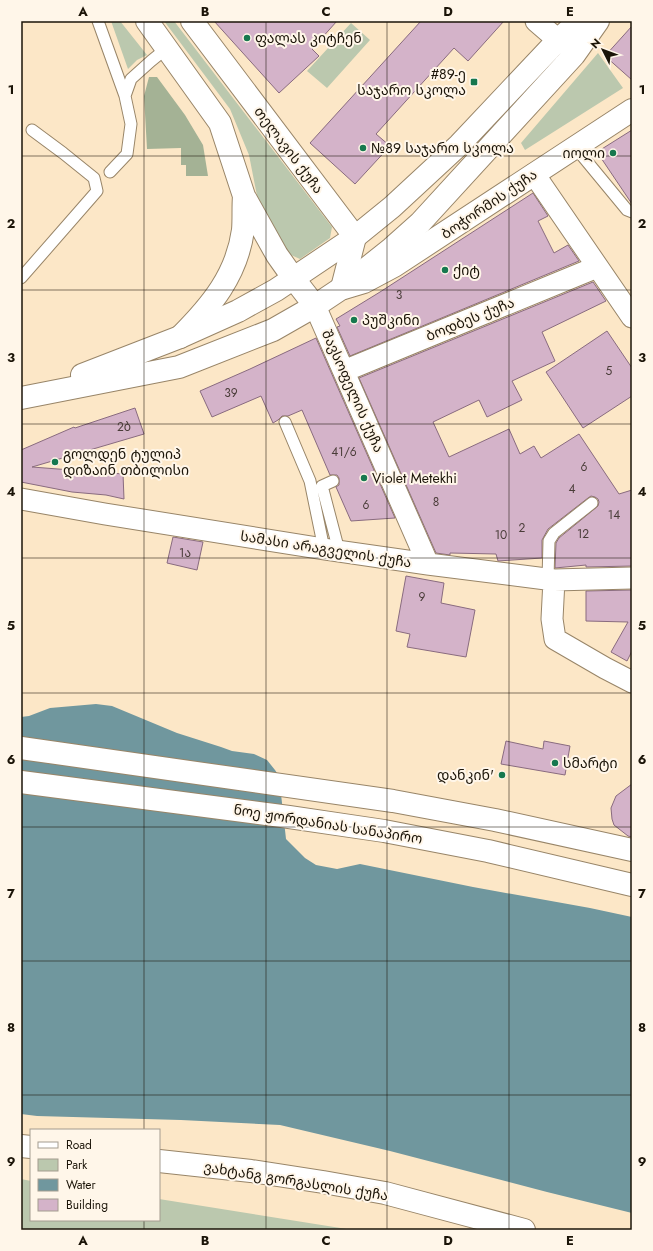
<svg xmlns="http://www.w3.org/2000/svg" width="653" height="1251" font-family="Jost,'Noto Sans Georgian',sans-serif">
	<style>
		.green { fill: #bbc8ae }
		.forest { fill: #a4b295 }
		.water { fill: #70979e }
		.building { fill: #d4b3c9; stroke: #896b7f }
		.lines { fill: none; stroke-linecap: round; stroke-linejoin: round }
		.service-casing { stroke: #988568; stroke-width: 13 }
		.minor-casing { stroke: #988568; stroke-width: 23 }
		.tertiary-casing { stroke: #988568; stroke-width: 24 }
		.secondary-casing { stroke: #988568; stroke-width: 24 }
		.primary-casing { stroke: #988568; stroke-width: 24 }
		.trunk-casing { stroke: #988568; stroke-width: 24 }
		.service { stroke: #fff; stroke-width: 11 }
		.minor { stroke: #fff; stroke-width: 21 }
		.tertiary { stroke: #fff; stroke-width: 22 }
		.secondary { stroke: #fff; stroke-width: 22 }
		.primary { stroke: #fff; stroke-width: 22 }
		.trunk { stroke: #fff; stroke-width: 22 }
		.grid { fill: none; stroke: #1b1408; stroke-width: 1; stroke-opacity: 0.55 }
		.poi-dot { fill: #16784f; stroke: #fff6e9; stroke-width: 1.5 }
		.labels { text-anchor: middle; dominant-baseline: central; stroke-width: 4; stroke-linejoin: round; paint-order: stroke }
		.number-label { font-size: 12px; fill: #493c38 }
		.poi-label { font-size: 14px; fill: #1b1408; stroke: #fff6e9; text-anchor: start }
		.street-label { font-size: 14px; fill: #1b1408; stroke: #fff6e9 }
		.neatline { fill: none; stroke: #1b1408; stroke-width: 1.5 }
		.grid-label { font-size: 13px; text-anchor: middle; font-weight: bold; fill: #1b1408 }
	</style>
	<rect width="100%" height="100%" fill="#fce7c7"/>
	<path class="green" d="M111,21H120L147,55L137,60L128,69Z
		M164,21H174L332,227L330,238L300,259L291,255L275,237L260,211L249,155L230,109Z
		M351,23L370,40L327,88L307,71Z
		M598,53L623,88L525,150L521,143Z
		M21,1179L31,1181V1220H159V1199L353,1230H21Z"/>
	<path class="forest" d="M149,77H157L185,115L203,145L208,176H186V165H181V148L147,149L144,96Z"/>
	<path class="water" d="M96,704L112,706L177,733L221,747L232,751L254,754L267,760L275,770L279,776L286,839L305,858L316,865L337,869L360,864L473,887L590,908L632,917V1213L547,1192L390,1151L280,1125L181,1120L37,1116L21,1114V717L29,716L50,708Z"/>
	<path class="building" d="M214,21H337L312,49L319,56L279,93Z
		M421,21H504L468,61L454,48L376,134L390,146L355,184L310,143Z
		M632,26V80L605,56Z
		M632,130V204L597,152Z
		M533,193L548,216L538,221L554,253L568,245L579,261L350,356L337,327L340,326L336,319L380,292Z
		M593,282L606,301L542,332L555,361L512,381L522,400L487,417L479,400L433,422L449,457L509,429L520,454L534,446L541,458L579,434L619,494L632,490V566L586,567V565L555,568L556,543L559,538L598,506L599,502L598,499L595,497L591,496L588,498L548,529L542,540V558L498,561L496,554L450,553V555L436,553L359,378Z
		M607,331L632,368V396L583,428L546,372Z
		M316,338L395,518L351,521L336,487L339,485V478L337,475H330L302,410L288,416H282L278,420L273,423L261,396L212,417L200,391L250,369Z
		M135,408L144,434L32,467L123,474L124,499L106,495L72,492L21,482V450L74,427L75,428Z
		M173,537L203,542L197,570L167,563Z
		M406,576L444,583L441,603L475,610L466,657L407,647L410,634L396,631Z
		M632,590V651L627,661L611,652L628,622L586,621V591Z
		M506,741L543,749L544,741L570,746L565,775L501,764Z
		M632,784V837L628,836L614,825L612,819L611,808L616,796Z"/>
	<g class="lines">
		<g class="service-casing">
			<path id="service" d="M98,21L125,96L131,124L127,154L110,172
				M125,96L131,79L151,61L167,48
				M575,147L627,210L632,212
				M21,278L97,191L94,178L63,153L32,130
				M285,422L310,481L324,549
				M333,481L322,486L339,551
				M548,579L549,541L554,533L592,503"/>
		</g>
		<g class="minor-casing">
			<path id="minor" d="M536,21L558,40
				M534,174L632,317
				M315,306L428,564
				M344,371L597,267
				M21,499L105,514L324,549L428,564L554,580L632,578
				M554,580L552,619L555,639L605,668L632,682"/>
		</g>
		<g class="tertiary-casing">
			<path id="tertiary" d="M147,21L220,123L244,196L277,255L294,279L315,306
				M192,21L355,237L342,288
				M180,337C211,306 237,275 243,230C244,219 243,207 244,196"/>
		</g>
		<g class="secondary-casing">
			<path id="secondary" d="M344,288L364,282L394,266L632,110"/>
		</g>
		<g class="primary-casing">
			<path id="primary" d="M82,375L180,337L238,311L276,290L355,237L392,207L459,145L558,40L579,21
				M21,398L179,367L273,330L315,306L342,288L392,248L420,223L574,55L598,21
				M21,748L393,801L495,820L632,850
				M21,782L289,817L384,831L488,851L632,885"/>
		</g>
		<g class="trunk-casing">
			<path id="trunk" d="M21,1146L31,1147
				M159,1161L251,1171L323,1182L385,1193L524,1230"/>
		</g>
		<use href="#service" class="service"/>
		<use href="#minor" class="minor"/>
		<use href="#tertiary" class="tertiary"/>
		<use href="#secondary" class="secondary"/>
		<use href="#primary" class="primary"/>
		<use href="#trunk" class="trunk"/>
	</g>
	<path class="grid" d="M144,21V1130M266,21V1230M387,21V1230M509,21V1230M21,156H632M21,290H632M21,424H632M21,558H632M21,693H632M21,827H632M21,961H632M21,1095H632M144,1220V1230"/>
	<g class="poi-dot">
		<circle cx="247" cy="38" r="4"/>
		<rect x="470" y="78" width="8" height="8" rx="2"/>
		<circle cx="363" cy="148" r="4"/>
		<circle cx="613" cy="153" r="4"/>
		<circle cx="445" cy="270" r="4"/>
		<circle cx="354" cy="320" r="4"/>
		<circle cx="55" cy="462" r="4"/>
		<circle cx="364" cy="478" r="4"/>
		<circle cx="555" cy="763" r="4"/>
		<circle cx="502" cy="775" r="4"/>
	</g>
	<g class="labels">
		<g class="number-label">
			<text x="399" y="295">3</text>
			<text x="609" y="371">5</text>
			<text x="231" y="393">39</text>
			<text x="124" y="427">2ბ</text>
			<text x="344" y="452">41/6</text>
			<text x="584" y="467">6</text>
			<text x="572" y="489">4</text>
			<text x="436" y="502">8</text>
			<text x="366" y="505">6</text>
			<text x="614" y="515">14</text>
			<text x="522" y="528">2</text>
			<text x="583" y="534">12</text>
			<text x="501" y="535">10</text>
			<text x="185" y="553">1ა</text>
			<text x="422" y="597">9</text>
		</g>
		<g class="poi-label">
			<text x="255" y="38">ფალას კიტჩენ</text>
			<text x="466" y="74" text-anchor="end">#89-ე<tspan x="466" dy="16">საჯარო სკოლა</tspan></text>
			<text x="371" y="148">№89 საჯარო სკოლა</text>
			<text x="605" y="153" text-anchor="end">იოლი</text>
			<text x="453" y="270">ქიტ</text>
			<text x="362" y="320">პუშკინი</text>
			<text x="63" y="454">გოლდენ ტულიპ<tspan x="63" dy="16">დიზაინ თბილისი</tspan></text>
			<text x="372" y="478">Violet Metekhi</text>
			<text x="563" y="763">სმარტი</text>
			<text x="494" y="775" text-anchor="end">დანკინ'</text>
		</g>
		<g class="street-label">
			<text transform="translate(289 150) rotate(53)">თელავის ქუჩა</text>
			<text transform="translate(489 204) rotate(-34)">ბოჭორმის ქუჩა</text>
			<text transform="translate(470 319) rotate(-22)">ბოდბეს ქუჩა</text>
			<text transform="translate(353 391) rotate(66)">შავსოფელის ქუჩა</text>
			<text transform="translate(326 549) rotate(9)">სამასი არაგველის ქუჩა</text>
			<text transform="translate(328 824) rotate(9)">ნოე ჟორდანიას სანაპირო</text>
			<text transform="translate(296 1181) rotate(9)">ვახტანგ გორგასლის ქუჩა</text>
		</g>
	</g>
	<rect width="653" height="1251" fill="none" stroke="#fff6e9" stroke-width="44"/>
	<rect x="30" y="1129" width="130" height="92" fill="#fff6e9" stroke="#a49c8f"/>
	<rect x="38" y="1142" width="20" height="6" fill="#ffffff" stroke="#a49c8f"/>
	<text x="66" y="1149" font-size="12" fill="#1b1408">Road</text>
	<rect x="38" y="1159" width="20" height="12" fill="#bbc8ae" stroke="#a49c8f"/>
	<text x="66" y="1169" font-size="12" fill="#1b1408">Park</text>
	<rect x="38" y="1179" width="20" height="12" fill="#70979e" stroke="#a49c8f"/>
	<text x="66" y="1189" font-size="12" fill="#1b1408">Water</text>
	<rect x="38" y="1199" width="20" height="12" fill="#d4b3c9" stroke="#a49c8f"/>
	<text x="66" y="1209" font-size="12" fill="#1b1408">Building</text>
	<g transform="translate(603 50) rotate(312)" stroke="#fff6e9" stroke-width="3" paint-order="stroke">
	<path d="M0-3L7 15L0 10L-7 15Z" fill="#1b1408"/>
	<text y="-6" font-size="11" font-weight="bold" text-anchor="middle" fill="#1b1408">N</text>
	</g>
	<rect x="22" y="22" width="609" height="1207" class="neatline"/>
	<g class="grid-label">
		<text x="83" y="16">A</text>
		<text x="205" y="16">B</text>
		<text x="326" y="16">C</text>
		<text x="448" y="16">D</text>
		<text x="570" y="16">E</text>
		<text x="11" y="94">1</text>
		<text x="642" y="94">1</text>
		<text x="11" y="228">2</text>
		<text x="642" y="228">2</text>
		<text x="11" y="362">3</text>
		<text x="642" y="362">3</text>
		<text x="11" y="496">4</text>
		<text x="642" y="496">4</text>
		<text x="11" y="630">5</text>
		<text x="642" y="630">5</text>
		<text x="11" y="764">6</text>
		<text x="642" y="764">6</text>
		<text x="11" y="898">7</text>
		<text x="642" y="898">7</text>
		<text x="11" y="1032">8</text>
		<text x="642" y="1032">8</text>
		<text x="11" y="1166">9</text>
		<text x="642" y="1166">9</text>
		<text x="83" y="1245">A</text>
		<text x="205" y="1245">B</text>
		<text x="326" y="1245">C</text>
		<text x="448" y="1245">D</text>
		<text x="570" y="1245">E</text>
	</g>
</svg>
